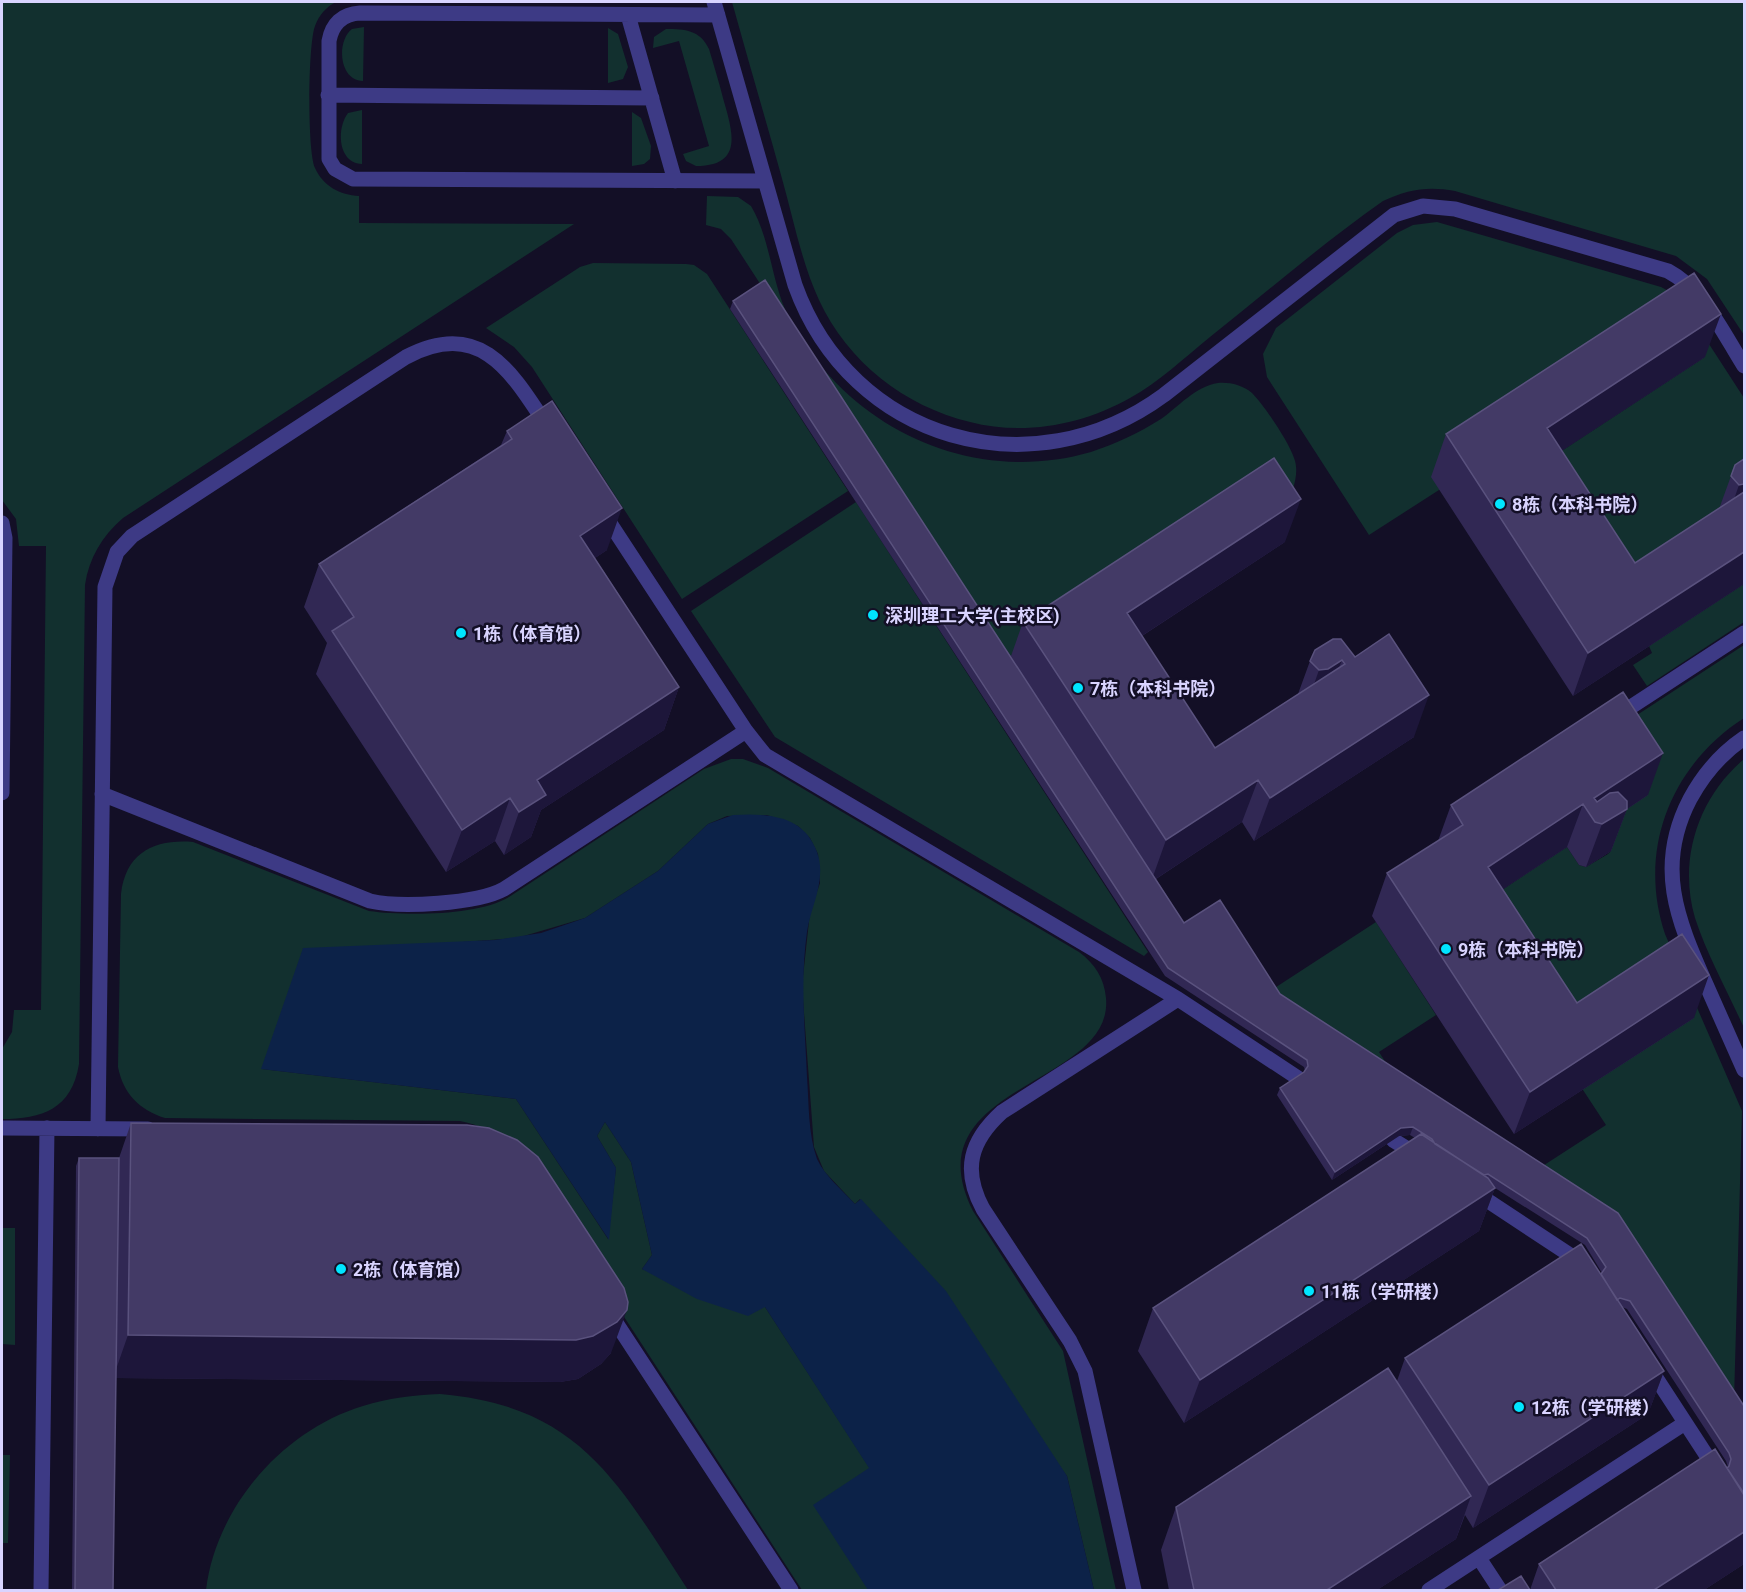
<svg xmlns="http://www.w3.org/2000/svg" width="1746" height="1592" font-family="Roboto,'Noto Sans SC',sans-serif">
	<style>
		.green { fill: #12302f }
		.water { fill: #0c2248 }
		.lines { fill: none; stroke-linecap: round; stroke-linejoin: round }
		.minor { stroke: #3d3a85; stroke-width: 15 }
		.wall { fill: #312854 }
		.shaded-wall { fill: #1d163a }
		.building { fill: #433a66; stroke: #5a527e; stroke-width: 1.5 }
		.poi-dot { fill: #00e5ff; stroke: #130f26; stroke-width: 2 }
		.labels { text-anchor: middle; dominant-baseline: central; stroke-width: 5; stroke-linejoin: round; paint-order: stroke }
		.poi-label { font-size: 18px; font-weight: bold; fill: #d9d4ff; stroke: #130f26; text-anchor: start }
	</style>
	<rect width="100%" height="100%" fill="#130f26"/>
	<path class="green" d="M2,2H336C326,7 319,15 315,26C308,44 307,151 315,168C323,186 340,195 359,196V223L574,224L123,518C102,536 89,558 85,585L79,1064C72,1109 42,1119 2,1119V1049L12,1032L14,1010H41L46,546H19L16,519L2,500Z
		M732,2H1744V335L1707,279L1676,256L1455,191C1429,186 1408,189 1383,201C1323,243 1267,292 1210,337C1184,358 1159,382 1130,398C1082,425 1024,436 970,422C904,406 848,362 819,300C801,261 793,217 781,175C765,117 748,60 732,2Z
		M364,27L363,81C339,81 336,41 352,29Z
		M608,28L618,34L628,67L623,79L608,83Z
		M666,29C685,29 700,30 709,49C714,66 719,82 723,98C732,130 745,166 696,166L686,161L683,154L709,146L679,41L653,48L654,37Z
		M362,110V164C338,163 336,129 348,113Z
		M632,112L641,118L651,146L650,159L644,164L632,166Z
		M707,196L738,197L751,206C771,240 771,282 789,318C846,427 970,487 1091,452C1115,444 1139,433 1161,419C1178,407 1196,386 1218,383C1229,382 1243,385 1252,393C1264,405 1289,442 1294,458C1298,468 1296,479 1293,489L1008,664L731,239L721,229L706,225Z
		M1437,222L1661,287L1674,294L1685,307L1744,398V497L1720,507L1647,588L1531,471L1705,357L1439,490L1369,535L1267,377L1263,354L1276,328L1397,233L1413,225Z
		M593,263L686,264L694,265L707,274L848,491L682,599L532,367L514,347L486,328L580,267Z
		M856,502L1148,952L1144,956L775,737L691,611Z
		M1744,584V622L1647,686L1633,665L1652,653L1649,646Z
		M1744,645V718C1671,765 1637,850 1665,934L1742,1111L1734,1401L1538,1169L1606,1125L1583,1090L1561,1046L1473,909L1567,847L1579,865L1586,867L1608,854L1611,851L1608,734Z
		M731,759H743L768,768L1079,952C1095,964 1104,978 1106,998C1114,1087 909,1084 973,1211L1063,1351L1116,1590H1094L1067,1476L860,1199L855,1204L824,1171L814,1147L802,986L810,912L820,883L818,854L810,838L798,826L767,815L727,816L708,824L658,871L585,918L517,938L463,942L262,1069L516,1099L608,1239L616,1168L597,1136L605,1122L631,1162L652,1255L642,1269L765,1307L949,1590H802L516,1151C498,1134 484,1126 460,1121L165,1118C139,1110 123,1093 118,1067L121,894C126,852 155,839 193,842L369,911C405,916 478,916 509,897L704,769Z
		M1744,759V1028C1728,992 1707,955 1695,918C1678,860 1698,798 1744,759Z
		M1376,922L1436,1015L1379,1052L1395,1077L1270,991Z
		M2,1228H15V1345L2,1344Z
		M440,1394C581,1406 618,1483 688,1590H206C216,1507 283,1430 363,1406C388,1398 413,1395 440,1394Z
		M2,1455H10L8,1543H2Z"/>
	<path class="water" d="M733,815C767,813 804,815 817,852C827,880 811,905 807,932C800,981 805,1028 807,1077C809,1103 808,1134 817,1159C825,1176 842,1190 855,1204L861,1199L946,1291L1067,1476L1094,1590H868L813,1505L869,1468L765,1307L748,1316L697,1299L642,1269L652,1255L631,1162L605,1122L597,1136L616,1168L609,1240L516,1099L261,1069L303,948L495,940L541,933L585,918L658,871L708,824Z"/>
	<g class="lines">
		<path class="minor" d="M714,2L795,285C851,441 1032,492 1164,395L1394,215L1423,206L1455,209L1668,271C1704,290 1723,333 1744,366
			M628,15L675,181
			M718,15L360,13C342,14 332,24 329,41V159L335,169L353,179L765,181
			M328,95L652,98
			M604,514L746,731L765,755L1178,999L1301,1080
			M2,523L5,538L2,793
			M1617,716L1744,633
			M1744,738C1722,753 1703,775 1690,799C1655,866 1677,919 1705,982C1718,1012 1731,1041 1744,1070
			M102,794L370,901C400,908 477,904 504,889L746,731
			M2,1128L148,1129
			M98,1129L105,587L117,552L132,536L406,357C480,318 511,371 547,426
			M1393,1140L1419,1156
			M1473,1191L1573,1257L1582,1266
			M609,1312L791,1590
			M1649,1367L1716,1470
			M1479,1558L1500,1590
			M41,1590L47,1128
			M1134,1590L1085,1371L1070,1341L983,1209C962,1170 970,1141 1002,1112L1178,999
			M1429,1590L1685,1423"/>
	</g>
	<path class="wall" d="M733,301L1011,656L1023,622L1285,542L1142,636L1215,748L1298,694L1310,661L1333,639L1414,737L1254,841L1242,822L1156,879L1184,923L1280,994L1618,1213L1744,1406V1564L1704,1590H1498H1530L1539,1564L1728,1467L1726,1461L1627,1309L1622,1307L1664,1371L1648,1414L1473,1528L1465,1515L1456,1539L1377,1590H1169L1161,1550L1176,1507L1397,1381L1405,1358L1601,1274L1602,1273L1585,1245L1495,1188L1479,1231L1184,1423L1138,1351L1153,1308L1415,1138L1410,1135L1399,1136L1332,1180L1277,1095L1280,1088L1305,1071L1304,1067L1165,976L730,309Z
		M1705,357L1561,451L1635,563L1719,509L1731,476L1744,459V584L1573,696L1431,477L1446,434Z
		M507,431L607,550L595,558L679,687L664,730L541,810L531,837L504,855L495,841L446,872L316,674L327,643L304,607L319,564L501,445Z
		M1648,795L1627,809L1611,851L1586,867L1579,865L1567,847L1503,889L1577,1003L1694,1018L1514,1134L1372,916L1387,873L1438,841L1451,805Z
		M131,1123L611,1353L601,1364L578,1379L560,1382L116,1378L113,1590H72L76,1166L79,1158H119Z"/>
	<path class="shaded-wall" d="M1721,314L1705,357L1531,471L1547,428Z
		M1744,484V518L1724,528L1739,485Z
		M1301,499L1285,542L1111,656L1127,613Z
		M622,508L607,550L565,578L580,536Z
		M1744,552V584L1573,696L1588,653Z
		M1342,660L1326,702L1304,713L1319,670Z
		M679,687L664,730L541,810L531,837L504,855L519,812L537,780Z
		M1429,695L1414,737L1254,841L1270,798Z
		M1663,753L1648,795L1627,809L1611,851L1586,867L1602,824L1594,798Z
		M1258,780L1242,822L1151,882L1166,840Z
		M510,798L495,841L446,872L462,830Z
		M1583,804L1567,847L1473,909L1488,867Z
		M1709,975L1694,1018L1514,1134L1530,1092Z
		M1413,1127L1410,1135L1399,1136L1332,1180L1335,1172L1401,1128Z
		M1495,1188L1479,1231L1184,1423L1200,1380Z
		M627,1310L611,1353L601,1364L578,1379L560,1382L113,1378L128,1335Z
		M1664,1371L1648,1414L1473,1528L1489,1485Z
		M1471,1496L1456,1539L1377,1590H1327Z
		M1744,1532V1564L1704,1590H1654Z"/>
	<path class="building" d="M1694,273L1721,314L1547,428L1635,563L1744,492V552L1588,653L1446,434Z
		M765,280L1184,923L1220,900L1280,994L1618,1213L1744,1406V1492H1743L1727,1468L1729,1466L1731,1459L1729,1453L1630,1301L1620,1298L1617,1300L1601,1274L1606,1267L1587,1238L1488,1174L1484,1175L1435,1144L1432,1139L1413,1127L1401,1128L1335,1172L1280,1088L1304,1072L1308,1066L1307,1060L1168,968L733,301Z
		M552,401L622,508L580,536L679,687L537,780L546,795L519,812L510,798L462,830L332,631L354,617L319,564L512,439L507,431Z
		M1274,458L1301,499L1127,613L1215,748L1345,664L1342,660L1328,669L1319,670L1310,661L1315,650L1333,639H1341L1355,657L1389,634L1429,695L1270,798L1258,780L1166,840L1023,622Z
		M1744,459V484L1739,485L1731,476L1735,465Z
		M1623,692L1663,753L1594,798L1597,802L1610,793L1618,792L1627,801V809L1602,824L1595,822L1583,804L1488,867L1577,1003L1682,934L1709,975L1530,1092L1387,873L1463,825L1451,805Z
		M131,1123L467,1125L489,1128L517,1140L538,1157L624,1288L628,1302L627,1310L617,1322L593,1336L576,1340L128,1335Z
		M1421,1134L1488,1178L1495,1188L1200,1380L1153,1308Z
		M79,1158H119L113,1590H75Z
		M1581,1244L1664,1371L1489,1485L1405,1358Z
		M1388,1368L1471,1496L1327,1590H1194L1176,1507Z
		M1715,1449L1744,1495V1532L1654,1590H1556L1539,1564Z
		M1521,1576L1530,1590H1498Z"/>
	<g class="poi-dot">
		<circle cx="1500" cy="504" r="6"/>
		<circle cx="873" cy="615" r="6"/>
		<circle cx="461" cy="633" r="6"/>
		<circle cx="1078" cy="688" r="6"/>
		<circle cx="1446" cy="949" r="6"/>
		<circle cx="341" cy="1269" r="6"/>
		<circle cx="1309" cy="1291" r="6"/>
		<circle cx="1519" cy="1407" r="6"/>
	</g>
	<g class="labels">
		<g class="poi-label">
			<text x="1512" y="504">8栋（本科书院）</text>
			<text x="885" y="615">深圳理工大学(主校区)</text>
			<text x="473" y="633">1栋（体育馆）</text>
			<text x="1090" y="688">7栋（本科书院）</text>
			<text x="1458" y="949">9栋（本科书院）</text>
			<text x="353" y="1269">2栋（体育馆）</text>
			<text x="1321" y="1291">11栋（学研楼）</text>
			<text x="1531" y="1407">12栋（学研楼）</text>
		</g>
	</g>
	<rect width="1746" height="1592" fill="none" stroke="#d9d4ff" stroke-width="6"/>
</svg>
